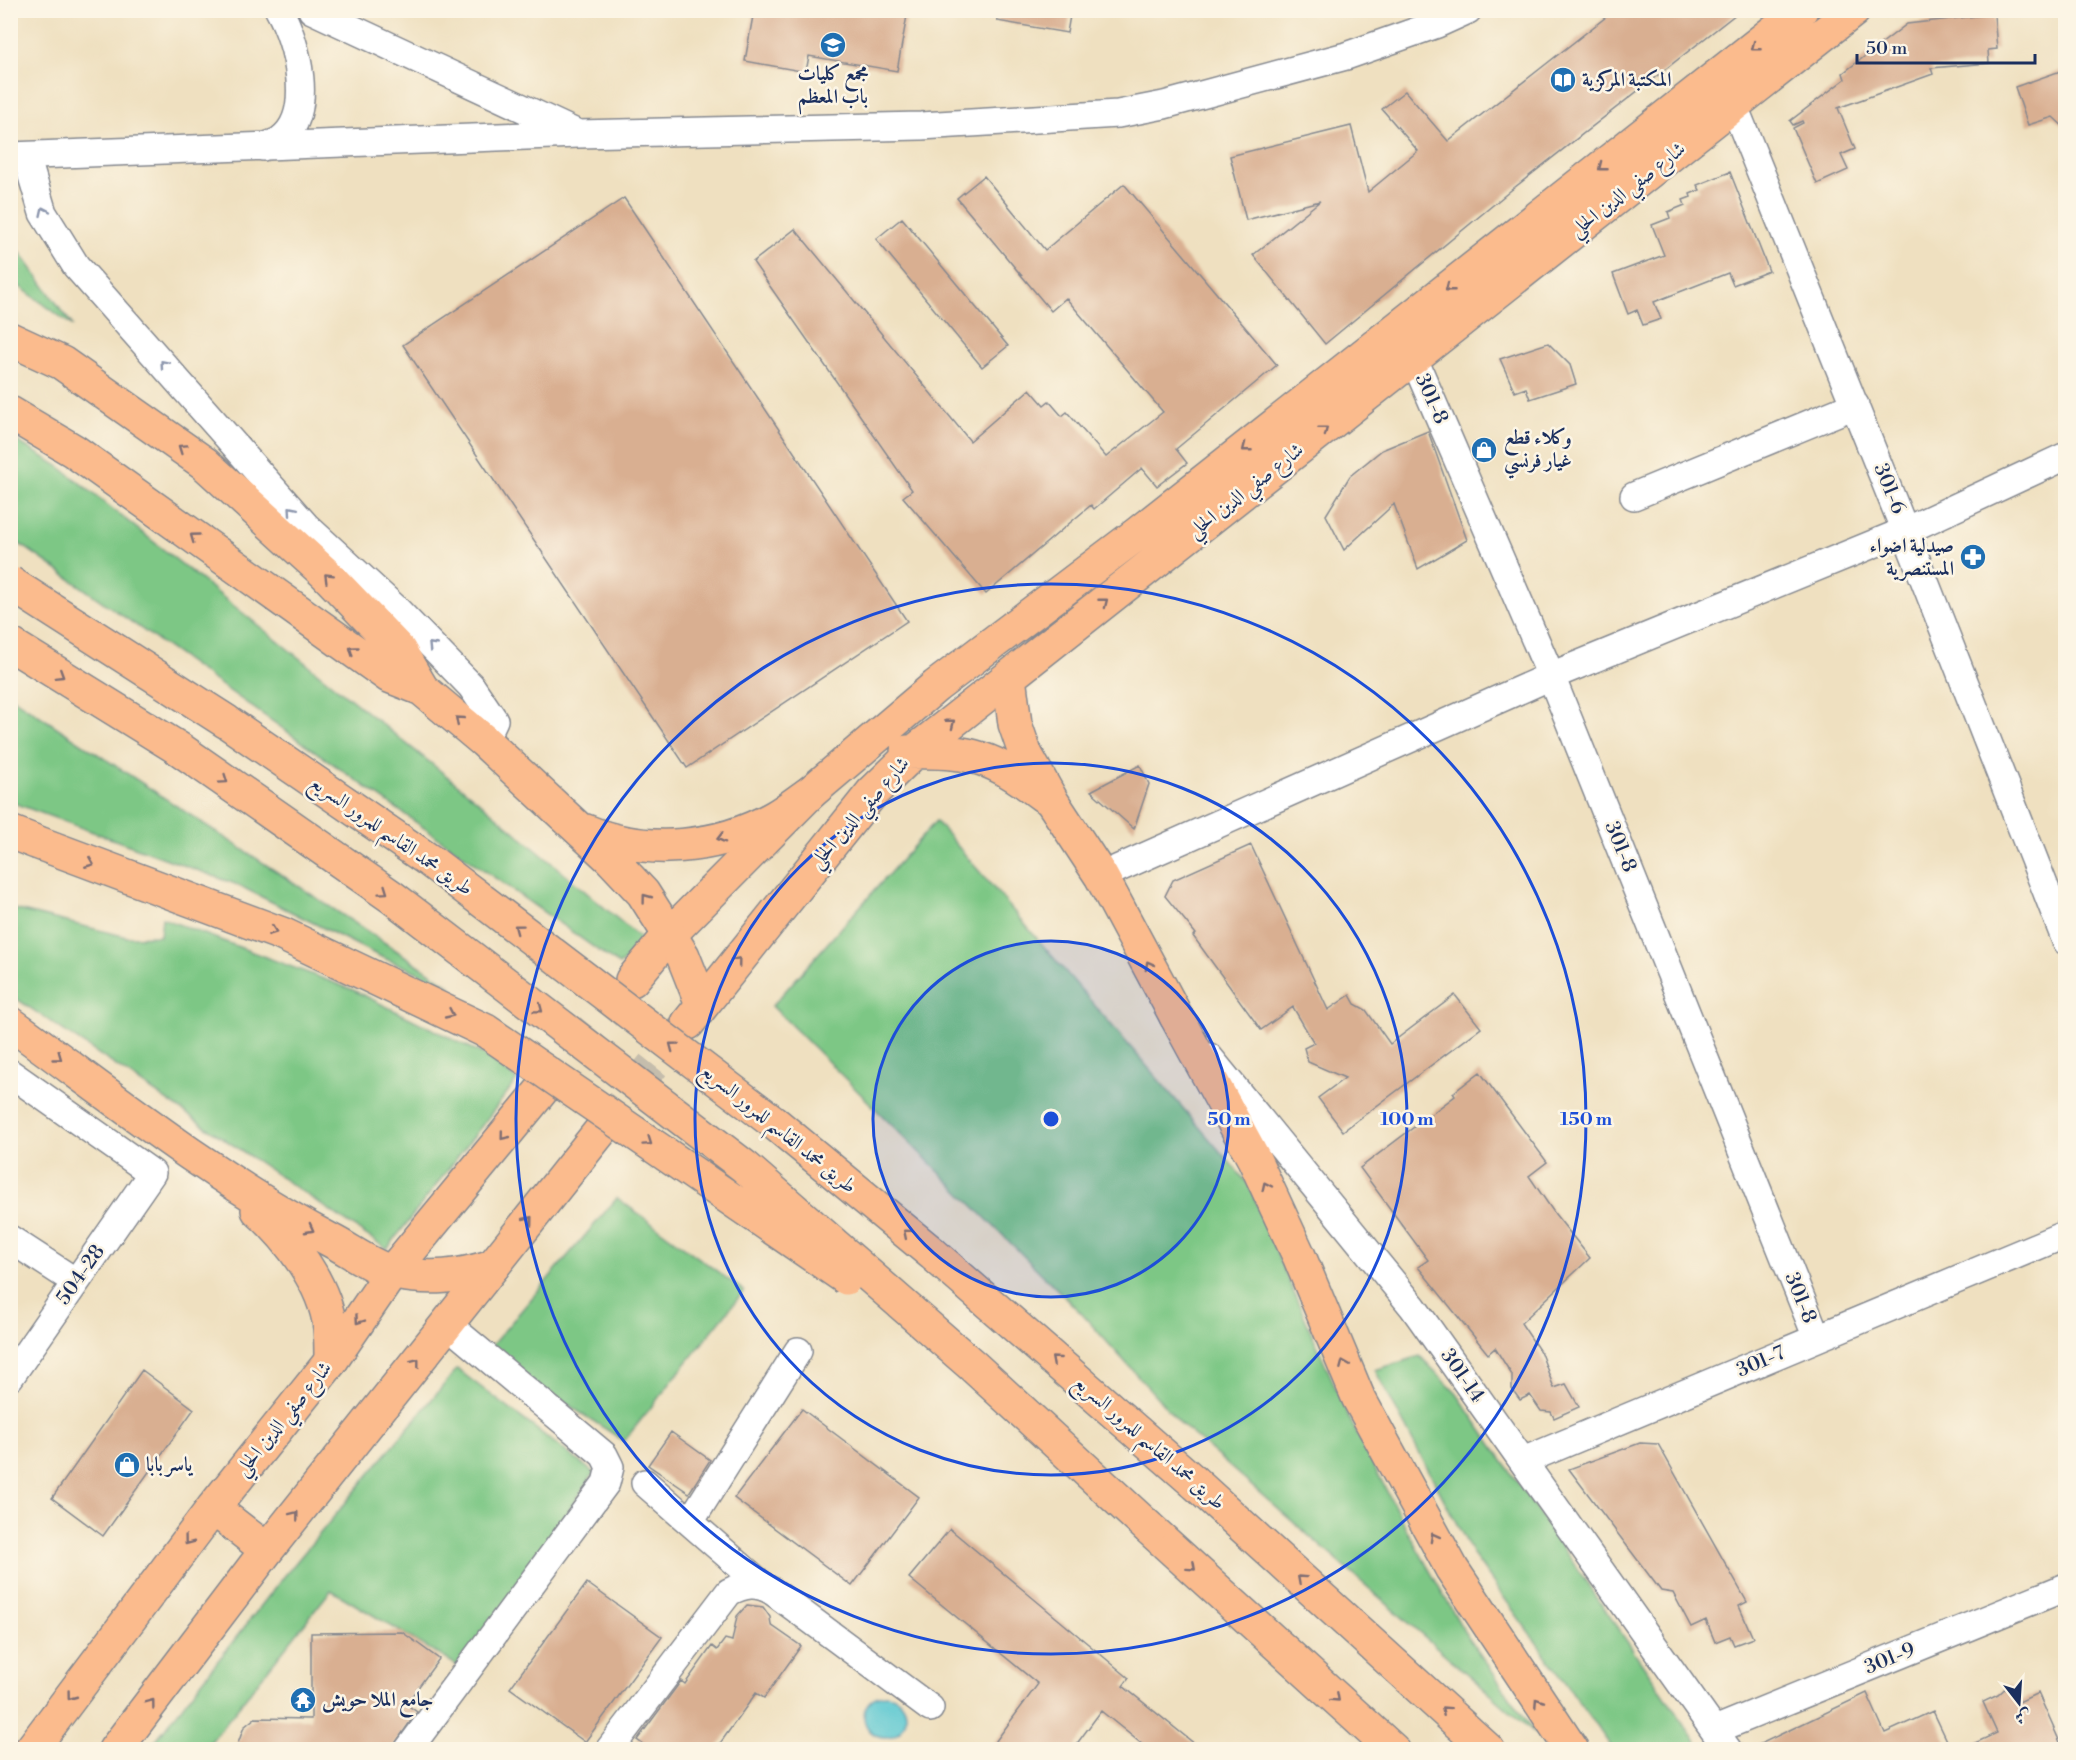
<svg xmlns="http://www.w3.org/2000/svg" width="2076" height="1760" font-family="'Libre Bodoni',Amiri,serif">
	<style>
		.green { fill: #7dc785; stroke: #4c7b72; stroke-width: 1.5 }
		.water { fill: #5bc8d1; stroke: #3b7c98; stroke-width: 1.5 }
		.building { fill: #d9af91 }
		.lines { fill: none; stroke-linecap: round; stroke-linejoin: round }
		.primary-tunnel { stroke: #c5bdac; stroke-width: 33; stroke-dasharray: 33 16; stroke-linecap: butt }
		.street-casing { stroke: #85888f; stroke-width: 30 }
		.primary-casing { stroke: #85888f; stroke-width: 36 }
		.highway-casing { stroke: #85888f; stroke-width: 36 }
		.street { stroke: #fff; stroke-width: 27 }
		.primary { stroke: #fbbb8d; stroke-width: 33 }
		.highway { stroke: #fbbb8d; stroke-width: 33 }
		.highway-bridge-casing { stroke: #85888f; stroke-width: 36; stroke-linecap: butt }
		.highway-bridge { stroke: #fbbb8d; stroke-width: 33 }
		.oneway { stroke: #806e73 }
		.oneway2 { stroke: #8d97ae }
		.ring { fill: none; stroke: #1d4ed8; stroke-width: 3 }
		.labels { text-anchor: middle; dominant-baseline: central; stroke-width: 5; stroke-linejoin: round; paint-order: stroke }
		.poi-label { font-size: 20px; font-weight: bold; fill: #1b2f5e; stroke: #fcf5e5; text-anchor: start }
		.street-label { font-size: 20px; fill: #1b2f5e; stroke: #fcf5e5 }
		.centre { fill: #1d4ed8; stroke: #fcf5e5; stroke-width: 3 }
		.ring-label { font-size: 18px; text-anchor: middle; font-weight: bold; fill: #1d4ed8; stroke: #fcf5e5; stroke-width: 5; stroke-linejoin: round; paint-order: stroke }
	</style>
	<rect width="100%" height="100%" fill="#fcf5e5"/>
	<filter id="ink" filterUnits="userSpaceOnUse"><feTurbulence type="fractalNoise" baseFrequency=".0167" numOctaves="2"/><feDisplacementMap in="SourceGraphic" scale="12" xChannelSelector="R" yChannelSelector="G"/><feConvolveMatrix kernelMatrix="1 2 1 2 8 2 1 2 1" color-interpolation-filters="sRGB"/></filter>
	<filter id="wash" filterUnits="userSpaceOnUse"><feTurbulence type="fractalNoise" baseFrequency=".008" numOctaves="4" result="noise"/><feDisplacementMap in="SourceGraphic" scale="24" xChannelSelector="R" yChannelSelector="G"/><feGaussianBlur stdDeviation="1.35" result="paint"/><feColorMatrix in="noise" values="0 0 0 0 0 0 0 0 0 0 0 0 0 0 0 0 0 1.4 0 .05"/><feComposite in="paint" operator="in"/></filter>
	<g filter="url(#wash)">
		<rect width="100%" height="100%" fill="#efe0c0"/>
		<path class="green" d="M10,240H11L73,326L11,280Z
			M10,437L60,467L482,804L646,943L619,965L26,548L11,539Z
			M11,697L452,987L377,955L238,885L11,802Z
			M936,821L1249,1185L1281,1264L1351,1422L1407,1530L1465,1633L1536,1734L1182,1425L1081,1313L772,1006Z
			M10,908L127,937L160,936L162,918L353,990L483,1054L517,1080L387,1249L11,995Z
			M617,1198L744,1291L624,1441L486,1352Z
			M1420,1356L1457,1394L1701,1749H1613L1474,1556L1375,1370Z
			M457,1369L594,1473L463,1669L331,1590L205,1749L148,1750L282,1579Z"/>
		<path class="water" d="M864 1716a21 21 0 1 1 42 0a21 21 0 1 1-42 0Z"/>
		<g id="blocks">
			<path class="building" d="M754,10H908L897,71L809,56L806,72L745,61Z
				M998,10H1071L1067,33L997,21Z
				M1615,10H1741L1510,191L1325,344L1253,255L1320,201L1246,220L1230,156L1351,126L1368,192L1418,151L1382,109L1405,91L1448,141Z
				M1994,14L1997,49L1988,50L1989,63L1931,68L1933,74L1838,108L1855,149L1841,155L1848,170L1817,184L1793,128L1803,123L1802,121L1793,125L1790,121L1845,79L1843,73L1907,24Z
				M2066,69V129L2053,117L2028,125L2015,87Z
				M1730,172L1769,271L1733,285L1728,273L1654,302L1661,319L1643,325L1637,310L1628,314L1613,274L1664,255L1652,225L1670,218L1668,212L1685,205L1683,200L1691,197L1690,194L1700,190L1697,185Z
				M984,176L1045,250L1124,184L1277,365L1176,449L1187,463L1157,486L1142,468L1094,509L1091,505L986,594L903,497L912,490L753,262L795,229L970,441L1030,389L1044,405L1049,401L1062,416L1067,412L1106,457L1163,412L1066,298L1051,311L957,198Z
				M624,198L907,621L687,768L403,345Z
				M902,218L1008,346L982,367L876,239Z
				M1548,343L1570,365L1576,384L1530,399L1526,388L1515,392L1500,359Z
				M1428,431L1467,540L1418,569L1394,504L1344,550L1326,515L1350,476L1382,450Z
				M1140,765L1149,784L1134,829L1091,791Z
				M1251,845L1328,1010L1350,995L1355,1004L1366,1010L1390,1044L1455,995L1481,1028L1343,1131L1318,1098L1345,1078L1308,1062L1304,1048L1314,1043L1293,1007L1261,1030L1193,936L1196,934L1165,896L1173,880Z
				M1480,1072L1547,1162L1529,1176L1555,1214L1590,1258L1521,1323L1541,1353L1554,1388L1566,1384L1579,1407L1554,1418L1551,1412L1541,1411L1530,1395L1520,1400L1512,1389V1375L1495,1348L1488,1354L1418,1267L1428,1260L1360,1168L1455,1096L1453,1093Z
				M142,1370L194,1409L103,1536L52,1498Z
				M802,1409L919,1497L852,1586L734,1498Z
				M671,1432L710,1460L689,1493L648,1465Z
				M1640,1443L1658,1444L1747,1602L1739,1606L1753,1638L1734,1645L1730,1636L1715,1642L1706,1620L1691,1627L1673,1593L1661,1591L1569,1469Z
				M950,1529L1129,1678L1123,1686L1201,1749H1148L1101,1711L1073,1749H990L1038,1684L909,1578Z
				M587,1583L662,1637L585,1742L510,1688Z
				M747,1605L763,1607L770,1617L771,1625L801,1646L764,1698L756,1693L716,1749H650L637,1740L681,1681L685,1684L712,1646L717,1650L725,1639L732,1641L737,1616Z
				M402,1632L439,1659L406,1704L417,1712L392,1748L236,1749L244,1727L255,1718L311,1719V1633Z
				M2010,1684L2019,1702L2038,1693L2063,1749H1962L1997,1733L1983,1702L1998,1695Z
				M1867,1693L1885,1733L1933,1711L1951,1749H1750Z"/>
		</g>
	</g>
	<g filter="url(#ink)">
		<use href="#blocks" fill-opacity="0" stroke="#85888f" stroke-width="1.5"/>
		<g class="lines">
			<path class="primary-tunnel" d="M541,1091L632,980
				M602,1129L687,1023"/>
			<g class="street-casing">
				<path id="street" d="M312,10L574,132
					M1734,106L1905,531L2066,941
					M263,147C268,145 276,143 280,140C316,115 297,41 279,10
					M10,156L578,134L921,126L1118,114L1164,105L1346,56L1437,24L1468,10
					M26,156L43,213L76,266L306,526L395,608L471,686L494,720L484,741
					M1414,359L1551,676L1817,1338
					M1634,496L1855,405
					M1101,876L1551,676L1905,531L2066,456
					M1209,1057L1413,1307L1728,1750
					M10,1073L152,1173L10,1377
					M10,1239L76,1282
					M1523,1461L2066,1234
					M645,1483L762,1585
					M690,1522L798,1351
					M1715,1730L2066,1587
					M408,1750L606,1483L610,1467L604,1455L447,1324
					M609,1750L729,1592C745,1584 756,1582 772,1591L930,1708"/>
			</g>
			<g class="primary-casing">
				<path id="primary" d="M1009,677L1015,724L1025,753L1053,803L1101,876L1176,1016
					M907,752C972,750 993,757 1044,796
					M632,980L671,933L810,793L936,686L1137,534L1801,10
					M688,1023L872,793L914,752L1854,10
					M213,1508L267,1550
					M31,1750L213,1508L331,1361L392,1272L541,1091
					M115,1750L267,1550L602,1129"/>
			</g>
			<g class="highway-casing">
				<path id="highway" d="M10,339L62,363L204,463L326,574L399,650L422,689L484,741L610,858L643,893L683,956L702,1004
					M10,413L74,451L389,676L422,689
					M586,831C646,856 719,849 775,817C787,810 798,801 810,793
					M10,832L36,842
					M1176,1016L1254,1159L1299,1256L1358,1397L1452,1569L1572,1750
					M10,1023C114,1098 216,1180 330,1240C350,1250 373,1268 395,1273C430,1280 459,1277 493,1266
					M258,1210C290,1239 325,1284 330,1328C331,1339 331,1350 331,1361
					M1194,1482L1488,1750
					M1149,1528L1393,1750"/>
			</g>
			<use href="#street" class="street"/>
			<use href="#primary" class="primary"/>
			<use href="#highway" class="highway"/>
			<g class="highway-bridge-casing">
				<path id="highway-bridge" d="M10,583L227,722L430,861L772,1121L933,1254L1194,1482
					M10,644L181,750L392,897L745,1167L973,1366L1149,1528
					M36,842L282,934L486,1031L846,1278"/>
			</g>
			<use href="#highway-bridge" class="highway-bridge"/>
		</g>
		<defs><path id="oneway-chevron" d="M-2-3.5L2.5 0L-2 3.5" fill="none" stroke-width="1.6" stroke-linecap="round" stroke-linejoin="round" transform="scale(1.5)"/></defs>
		<g class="oneway">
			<use href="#oneway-chevron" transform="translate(1755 47) rotate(142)"/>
			<use href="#oneway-chevron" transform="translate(1602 167) rotate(142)"/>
			<use href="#oneway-chevron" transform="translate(1449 288) rotate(142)"/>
			<use href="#oneway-chevron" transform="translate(1324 430) rotate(-38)"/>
			<use href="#oneway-chevron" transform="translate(182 448) rotate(-145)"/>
			<use href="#oneway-chevron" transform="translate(1246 448) rotate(142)"/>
			<use href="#oneway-chevron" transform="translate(194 537) rotate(-144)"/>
			<use href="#oneway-chevron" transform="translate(328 577) rotate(-135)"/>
			<use href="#oneway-chevron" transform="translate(1104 602) rotate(-38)"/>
			<use href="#oneway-chevron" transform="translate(353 650) rotate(-144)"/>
			<use href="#oneway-chevron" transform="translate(60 675) rotate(32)"/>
			<use href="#oneway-chevron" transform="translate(459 720) rotate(-139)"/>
			<use href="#oneway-chevron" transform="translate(951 723) rotate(-38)"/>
			<use href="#oneway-chevron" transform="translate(224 780) rotate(35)"/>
			<use href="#oneway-chevron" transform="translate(721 838) rotate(166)"/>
			<use href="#oneway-chevron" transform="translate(90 863) rotate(22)"/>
			<use href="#oneway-chevron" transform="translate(384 891) rotate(35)"/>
			<use href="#oneway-chevron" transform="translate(646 898) rotate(-127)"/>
			<use href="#oneway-chevron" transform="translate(518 928) rotate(-143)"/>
			<use href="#oneway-chevron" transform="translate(273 931) rotate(20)"/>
			<use href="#oneway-chevron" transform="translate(737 961) rotate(-51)"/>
			<use href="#oneway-chevron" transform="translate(1149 965) rotate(-118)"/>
			<use href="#oneway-chevron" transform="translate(539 1009) rotate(37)"/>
			<use href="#oneway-chevron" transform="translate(450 1014) rotate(25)"/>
			<use href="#oneway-chevron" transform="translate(673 1046) rotate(-143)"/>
			<use href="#oneway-chevron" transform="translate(58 1057) rotate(36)"/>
			<use href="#oneway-chevron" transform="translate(504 1136) rotate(129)"/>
			<use href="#oneway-chevron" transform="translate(648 1142) rotate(35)"/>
			<use href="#oneway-chevron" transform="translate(1266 1186) rotate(-115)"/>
			<use href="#oneway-chevron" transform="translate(529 1220) rotate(-51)"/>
			<use href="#oneway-chevron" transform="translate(310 1229) rotate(28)"/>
			<use href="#oneway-chevron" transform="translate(907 1233) rotate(-140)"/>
			<use href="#oneway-chevron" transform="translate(359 1320) rotate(125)"/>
			<use href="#oneway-chevron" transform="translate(1055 1360) rotate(-139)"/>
			<use href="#oneway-chevron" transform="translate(416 1362) rotate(-52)"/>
			<use href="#oneway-chevron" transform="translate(1344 1364) rotate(-113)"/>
			<use href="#oneway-chevron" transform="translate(295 1515) rotate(-52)"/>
			<use href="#oneway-chevron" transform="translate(1434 1537) rotate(-119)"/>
			<use href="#oneway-chevron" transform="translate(188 1541) rotate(127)"/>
			<use href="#oneway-chevron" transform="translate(1192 1567) rotate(42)"/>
			<use href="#oneway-chevron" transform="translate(1301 1579) rotate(-138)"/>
			<use href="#oneway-chevron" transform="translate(71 1696) rotate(127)"/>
			<use href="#oneway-chevron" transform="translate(1336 1698) rotate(42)"/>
			<use href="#oneway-chevron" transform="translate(1538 1702) rotate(-123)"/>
			<use href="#oneway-chevron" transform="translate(151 1703) rotate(-53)"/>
			<use href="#oneway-chevron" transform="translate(1445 1710) rotate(-138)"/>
		</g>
		<g class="oneway2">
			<use href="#oneway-chevron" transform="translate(44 211) rotate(-115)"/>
			<use href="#oneway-chevron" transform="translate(164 364) rotate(-131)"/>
			<use href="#oneway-chevron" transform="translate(292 510) rotate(-131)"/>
			<use href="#oneway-chevron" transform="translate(432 646) rotate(-134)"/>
		</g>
	</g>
	<circle cx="1051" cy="1119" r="178" fill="#1d4ed8" fill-opacity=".12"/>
	<g class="ring">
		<circle cx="1051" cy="1119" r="178"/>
		<circle cx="1051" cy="1119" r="356"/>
		<circle cx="1051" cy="1119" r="535"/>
	</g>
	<defs>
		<g id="university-disc" transform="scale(1.35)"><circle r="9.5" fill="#1f6fb2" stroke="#fcf5e5"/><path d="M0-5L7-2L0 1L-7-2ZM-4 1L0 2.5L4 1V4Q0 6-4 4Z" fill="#fff"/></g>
		<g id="library-disc" transform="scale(1.35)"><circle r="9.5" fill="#1f6fb2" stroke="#fcf5e5"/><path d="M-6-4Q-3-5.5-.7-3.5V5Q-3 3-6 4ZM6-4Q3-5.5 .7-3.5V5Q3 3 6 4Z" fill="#fff"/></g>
		<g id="shop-disc" transform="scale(1.35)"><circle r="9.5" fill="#1f6fb2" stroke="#fcf5e5"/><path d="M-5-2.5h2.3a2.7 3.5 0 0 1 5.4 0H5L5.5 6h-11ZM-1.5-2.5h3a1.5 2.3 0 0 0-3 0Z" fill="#fff"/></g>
		<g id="pharmacy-disc" transform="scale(1.35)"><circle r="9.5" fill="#1f6fb2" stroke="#fcf5e5"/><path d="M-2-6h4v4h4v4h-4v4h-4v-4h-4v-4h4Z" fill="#fff"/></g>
		<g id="temple-disc" transform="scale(1.35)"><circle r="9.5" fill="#1f6fb2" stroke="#fcf5e5"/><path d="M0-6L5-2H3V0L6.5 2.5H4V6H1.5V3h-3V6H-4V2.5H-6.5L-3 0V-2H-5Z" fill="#fff"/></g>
	</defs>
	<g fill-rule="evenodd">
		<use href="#university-disc" x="833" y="45"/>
		<use href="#library-disc" x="1563" y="80"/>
		<use href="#shop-disc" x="1484" y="450"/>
		<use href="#pharmacy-disc" x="1973" y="557"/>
		<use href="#shop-disc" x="127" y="1465"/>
		<use href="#temple-disc" x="303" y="1700"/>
	</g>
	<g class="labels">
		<g class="poi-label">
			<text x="833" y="74" text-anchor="middle">مجمع كليات<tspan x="833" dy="23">باب المعظم</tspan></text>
			<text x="1582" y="80">المكتبة المركزية</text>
			<text x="1504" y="438">وكلاء قطع<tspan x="1504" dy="23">غيار فرنسي</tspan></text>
			<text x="1954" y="546" text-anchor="end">صيدلية اضواء<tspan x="1954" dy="23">المستنصرية</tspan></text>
			<text x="146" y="1465">ياسر بابا</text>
			<text x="322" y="1700">جامع الملا حويش</text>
		</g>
		<g class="street-label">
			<text transform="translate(1628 190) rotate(-38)">شارع صفي الدين الحلي</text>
			<text transform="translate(1431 399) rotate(66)">301-8</text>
			<text transform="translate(1889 489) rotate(68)">301-6</text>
			<text transform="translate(1246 491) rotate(-38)">شارع صفي الدين الحلي</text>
			<text transform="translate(860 813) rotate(-49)">شارع صفي الدين الحلي</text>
			<text transform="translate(391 836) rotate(35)">طريق محمد القاسم للمرور السريع</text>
			<text transform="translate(1620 847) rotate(68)">301-8</text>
			<text transform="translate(778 1129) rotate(39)">طريق محمد القاسم للمرور السريع</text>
			<text transform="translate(81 1275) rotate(-55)">504-28</text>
			<text transform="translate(1800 1298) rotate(68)">301-8</text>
			<text transform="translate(1761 1362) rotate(-23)">301-7</text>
			<text transform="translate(1462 1376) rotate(55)">301-14</text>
			<text transform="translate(284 1419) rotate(-51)">شارع صفي الدين الحلي</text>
			<text transform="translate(1149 1443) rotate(41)">طريق محمد القاسم للمرور السريع</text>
			<text transform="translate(1890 1659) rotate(-22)">301-9</text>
		</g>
	</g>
	<circle cx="1051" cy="1119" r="9" class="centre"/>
	<g class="ring-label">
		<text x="1229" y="1125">50 m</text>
		<text x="1407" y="1125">100 m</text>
		<text x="1586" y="1125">150 m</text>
	</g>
	<rect width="2076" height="1760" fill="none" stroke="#fcf5e5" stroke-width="36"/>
	<g transform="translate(2019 1703) rotate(163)" stroke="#fcf5e5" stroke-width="4.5" paint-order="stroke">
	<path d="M0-4.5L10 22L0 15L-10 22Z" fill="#1b2f5e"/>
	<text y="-9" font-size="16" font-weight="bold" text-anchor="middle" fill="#1b2f5e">ش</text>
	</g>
	<path d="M1857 54v9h178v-9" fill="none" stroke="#1b2f5e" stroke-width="3"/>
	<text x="1866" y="54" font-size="18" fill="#1b2f5e" stroke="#fcf5e5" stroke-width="4.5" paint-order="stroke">50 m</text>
</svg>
